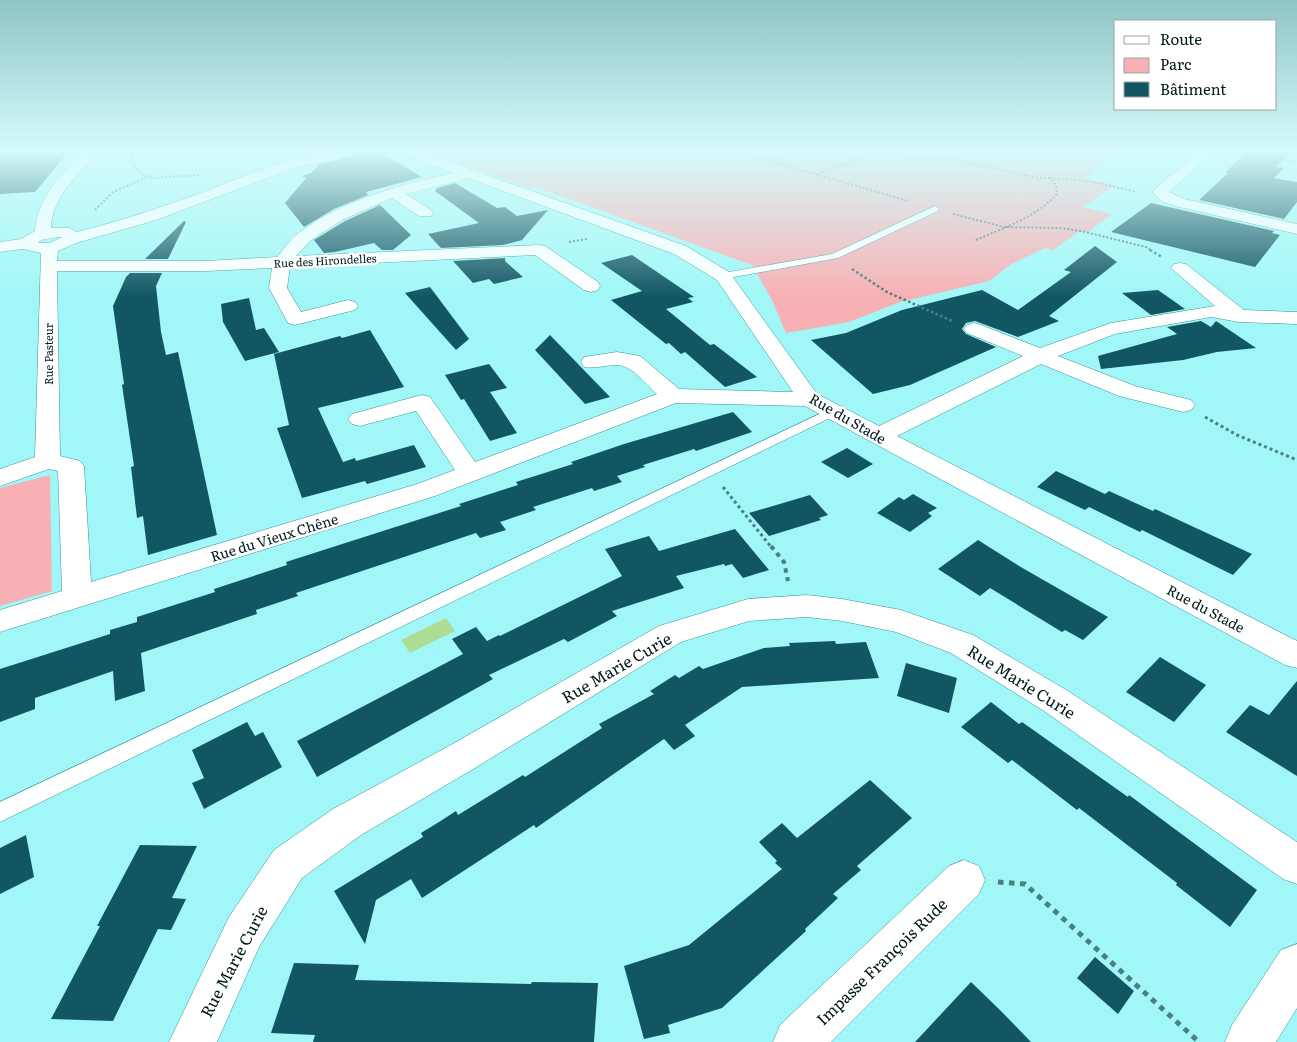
<svg xmlns="http://www.w3.org/2000/svg" width="1297" height="1042" font-family="Literata,serif">
	<style>
		.green { fill: #f7b1b5 }
		.water { fill: #acdd92 }
		.building { fill: #125664 }
		.lines { fill: none; stroke-linecap: round; stroke-linejoin: round }
		.service-casing { stroke: #399292; stroke-width: 1 }
		.minor-casing { stroke: #399292; stroke-width: 1 }
		.path-far4 { stroke: #4a8080; stroke-width: 2; stroke-dasharray: 2 2; stroke-linecap: butt }
		.path-far3 { stroke: #4a8080; stroke-width: 2.5; stroke-dasharray: 2.5 2.5; stroke-linecap: butt }
		.path-far2 { stroke: #4a8080; stroke-width: 3; stroke-dasharray: 3 3; stroke-linecap: butt }
		.path-far1 { stroke: #4a8080; stroke-width: 4; stroke-dasharray: 4.5 4.5; stroke-linecap: butt }
		.path { stroke: #4a8080; stroke-width: 5; stroke-dasharray: 5.5 5.5; stroke-linecap: butt }
		.service { fill: #fff; fill-rule: evenodd }
		.minor { fill: #fff; fill-rule: evenodd }
		.labels { text-anchor: middle; dominant-baseline: central; stroke-width: 5; stroke-linejoin: round; paint-order: stroke }
		.far-street-label { font-size: 11px; fill: #001919; stroke: #fff }
		.street-label { font-size: 14px; fill: #001919; stroke: #fff }
		.near-street-label { font-size: 16px; fill: #001919; stroke: #fff }
	</style>
	<rect width="100%" height="100%" fill="#a1f7f7"/>
	<path class="green" d="M424,150H1124L1085,178L1115,185L1083,207L1112,214L1088,232H1078L1053,250L1045,248L1010,265L989,281L900,302L849,322L786,333L772,300L752,265L533,186L529,188Z
		M50,475L52,591L0,606V488Z"/>
	<path class="water" d="M446,618L455,631L410,653L401,640Z"/>
	<path class="building" d="M50,150H70L35,192L0,194V153Z
		M361,150H376L422,177L366,192L368,195L334,209L304,227L285,203L306,178L302,176L311,173L318,166L316,165L357,155Z
		M1248,150H1292L1276,167L1284,168L1274,178L1297,182V202L1284,219L1199,200L1228,173H1225Z
		M455,183L497,208L505,207L517,216L548,210L522,240L503,245L441,248L428,234L479,223L435,191L437,188Z
		M1151,203L1274,231L1272,233L1280,235L1255,267L1111,232Z
		M380,205L411,235L393,250H382L374,243L335,252L324,253L314,240L345,221Z
		M184,221L186,222L168,259H145Z
		M1095,246L1117,262L1049,316L1059,321L1018,337L975,321L966,323L962,329L966,334L996,347L910,385L873,394L811,340L846,333L902,310L982,290L1018,310L1071,272L1064,270Z
		M632,255L694,297L688,298L693,302L666,309L710,345L714,344L757,377L725,387L685,352L681,354L669,343L666,344L611,300L642,291L601,263Z
		M505,258V261L523,277L494,284L489,279L473,283L453,261Z
		M130,273H162L156,286L161,332L166,355L178,352L217,535L148,555L143,516L137,518L131,467L134,466L122,385L124,384L113,306L126,277Z
		M430,287L469,339L456,350L405,293Z
		M1158,290L1185,309L1151,315L1122,293Z
		M249,298L256,330L264,328L279,352L245,361L223,322L221,304Z
		M1201,321L1211,327L1216,321L1256,348L1217,352L1183,360L1101,369L1098,356L1177,334L1167,327Z
		M370,330L404,387L318,408L343,462L355,458L356,461L414,445L426,467L367,484L365,481L302,498L277,428L289,425L274,354L340,336L342,338Z
		M550,335L610,397L585,404L535,350Z
		M489,364L507,388L490,392L517,433L490,441L464,399L461,400L445,375Z
		M733,412L752,432L696,451L694,449L643,465L645,467L617,476L622,482L594,491L592,488L533,507L536,510L500,522L506,530L480,538L476,533L296,593L298,596L256,610L257,614L141,653L145,691L115,701L113,671L35,698V709L0,722V669L110,634V630L137,622V617L215,592L214,589L287,565L286,562L461,506L459,504L518,485L516,482L573,464L571,462L624,444Z
		M847,448L873,464L848,478L821,462Z
		M1056,471L1105,494L1109,491L1153,511L1155,509L1252,554L1233,575L1142,530L1140,532L1089,507L1085,510L1037,487Z
		M913,494L937,508L928,513L932,516L910,532L877,513L899,497L904,500Z
		M810,495L828,515L819,518L821,520L769,536L749,513Z
		M735,529L769,570L743,578L732,564L725,566L724,564L676,576L684,588L612,611L617,616L568,642L564,639L489,675L493,679L317,777L297,741L463,654L452,639L476,627L487,641L499,635L500,636L622,576L605,549L649,536L659,551Z
		M978,540L1019,566L1108,617L1083,640L1065,630L1062,632L990,588L980,596L938,569Z
		M835,641L836,644L866,642L879,678L742,687L685,725L695,736L674,750L664,739L536,828L534,825L422,898L411,879L376,900L365,944L334,891L423,837L421,833L439,822L456,811L458,815L523,775L525,777L602,728L599,724L654,694L650,691L675,675L679,678L699,666L703,669L764,648L790,646L789,643Z
		M1160,657L1206,685L1174,722L1126,692Z
		M906,663L957,678L949,713L897,696Z
		M1297,681V776L1226,732L1250,705L1269,715Z
		M991,702L1019,724L1022,722L1128,797L1129,795L1257,890L1230,927L1176,885L1177,883L1079,808L1077,810L1012,760L1008,763L961,727Z
		M247,722L255,736L263,732L282,767L204,809L192,783L204,778L192,750Z
		M870,780L912,818L857,866L861,870L833,894L838,898L805,929L806,931L722,1008L668,1025L670,1033L644,1039L624,966L689,945L782,869L775,863L777,861L759,842L782,823L797,838Z
		M26,835L34,877L0,894V848Z
		M140,845L197,846L172,898L186,899L171,930L158,929L113,1021L51,1019L100,926H97Z
		M1095,957L1134,991L1118,1014L1077,978Z
		M294,963L359,965L355,980L531,984L532,982L598,983L594,1042H313L315,1035L271,1033Z
		M971,982L1002,1012L1031,1042H915Z"/>
	<g class="lines">
		<g class="service-casing">
			<path id="service" d="M935,206L939,209L938,211L838,258L723,279L718,276L723,273L832,254Z
				M832,408L836,409L838,412L836,415L0,822V802Z"/>
		</g>
		<g class="minor-casing">
			<path id="minor" d="M84,150H98C80,174 52,196 51,228H69L77,232C116,222 153,210 190,197C244,177 300,150 359,150L357,153L291,169L156,220L76,243L58,251L57,261H205L277,257C284,249 291,238 300,232C343,200 402,184 454,173L398,153L396,150H416L686,246L729,272L817,394L879,426L1023,356L967,333L964,329L967,325L974,323L981,325L1040,348L1111,323L1215,306L1171,268L1174,264L1180,263L1186,264L1244,310L1297,312V324L1239,322L1211,317L1115,334L1058,356L1135,386L1191,400L1195,405L1191,410L1183,412L1119,396L1041,364L897,436L1297,641V668L1285,665L805,406L676,403L435,496L0,632V610L62,591L58,471L49,469L0,486V469L35,457L41,253L23,249L0,252V242L21,239L35,231C37,198 63,173 84,150ZM468,178L674,254L717,280L793,392L679,389L640,356L617,352L584,357L581,362L584,367C596,369 605,365 616,365C631,364 647,385 657,394L475,462L430,397L422,395L414,397L352,414L348,419L352,424L360,426L416,411L455,470L417,484L91,582L84,466L80,461L60,456L57,271H205L272,268L269,288L288,323L295,325L355,310L358,306L355,302L348,300L301,312L287,288L290,267L535,255L584,290L591,292L598,290L600,286L598,282L545,246L539,245L296,256L311,240L344,219L392,198L419,216H431L433,213L431,210L406,194ZM58,237H62L50,243H38L41,240Z
				M1200,150H1215L1169,192L1184,199L1297,224V234L1175,206C1166,203 1158,200 1153,192L1155,189Z
				M807,595L842,599L901,610L973,635L1068,691L1297,842V884L1283,879L1044,711L951,653L896,632L842,621L807,617L749,621L681,642L475,768L361,835L302,878L259,947L217,1042H169L229,917L274,850L333,809L449,746L659,626L748,599Z
				M964,860L979,866L985,880L979,894L831,1042H773L780,1025L949,866Z
				M1297,944V1008L1276,1042H1225L1232,1025L1281,950Z"/>
		</g>
		<path class="path-far4" d="M732,150L908,201
			M916,150L940,156
			M1231,150L1297,162
			M112,154H132V163L142,174L153,178L201,175
			M884,154L887,150
			M780,163L783,152
			M818,174L865,156L884,154L926,158L944,157L1037,178H1050
			M95,210L113,192L148,177
			M953,214L1004,227L1060,228L1081,231L1146,247L1152,251
			M976,240C1005,227 1035,218 1057,194L1056,185L1050,178L1089,181L1137,192
			M569,242L587,239"/>
		<path class="path-far3" d="M1150,250L1162,257
			M852,269L887,292L952,321"/>
		<path class="path-far2" d="M1205,417L1237,435L1297,460
			M723,487L772,548"/>
		<path class="path-far1" d="M771,546L784,562L788,581"/>
		<path class="path" d="M998,882L1025,884L1199,1042"/>
		<use href="#service" class="service"/>
		<use href="#minor" class="minor"/>
	</g>
	<linearGradient id="sky" x2="0" y2="1"><stop stop-color="#90c4c6"/><stop offset="0.51" stop-color="#d5fbfb"/><stop offset="1" stop-color="#d5fbfb" stop-opacity="0"/></linearGradient>
	<rect width="1297" height="296" fill="url(#sky)"/>
	<g class="labels">
		<g class="far-street-label">
			<text transform="translate(325 260) rotate(-3)">Rue des Hirondelles</text>
			<text transform="translate(48 354) rotate(-90)">Rue Pasteur</text>
		</g>
		<g class="street-label">
			<text transform="translate(848 418) rotate(30)">Rue du Stade</text>
			<text transform="translate(274 537) rotate(-17)">Rue du Vieux Chêne</text>
			<text transform="translate(1206 608) rotate(28)">Rue du Stade</text>
		</g>
		<g class="near-street-label">
			<text transform="translate(616 667) rotate(-30)">Rue Marie Curie</text>
			<text transform="translate(1022 681) rotate(32)">Rue Marie Curie</text>
			<text transform="translate(233 961) rotate(-62)">Rue Marie Curie</text>
			<text transform="translate(881 961) rotate(-44)">Impasse François Rude</text>
		</g>
	</g>
	<rect x="1114" y="20" width="162" height="90" fill="#ffffff" stroke="#99a3a3"/>
	<rect x="1124" y="36" width="25" height="8" fill="#ffffff" stroke="#99a3a3"/>
	<text x="1160" y="45" font-size="15" fill="#001919">Route</text>
	<rect x="1124" y="58" width="25" height="15" fill="#f7b1b5" stroke="#99a3a3"/>
	<text x="1160" y="70" font-size="15" fill="#001919">Parc</text>
	<rect x="1124" y="82" width="25" height="15" fill="#125664" stroke="#99a3a3"/>
	<text x="1160" y="95" font-size="15" fill="#001919">Bâtiment</text>
</svg>
